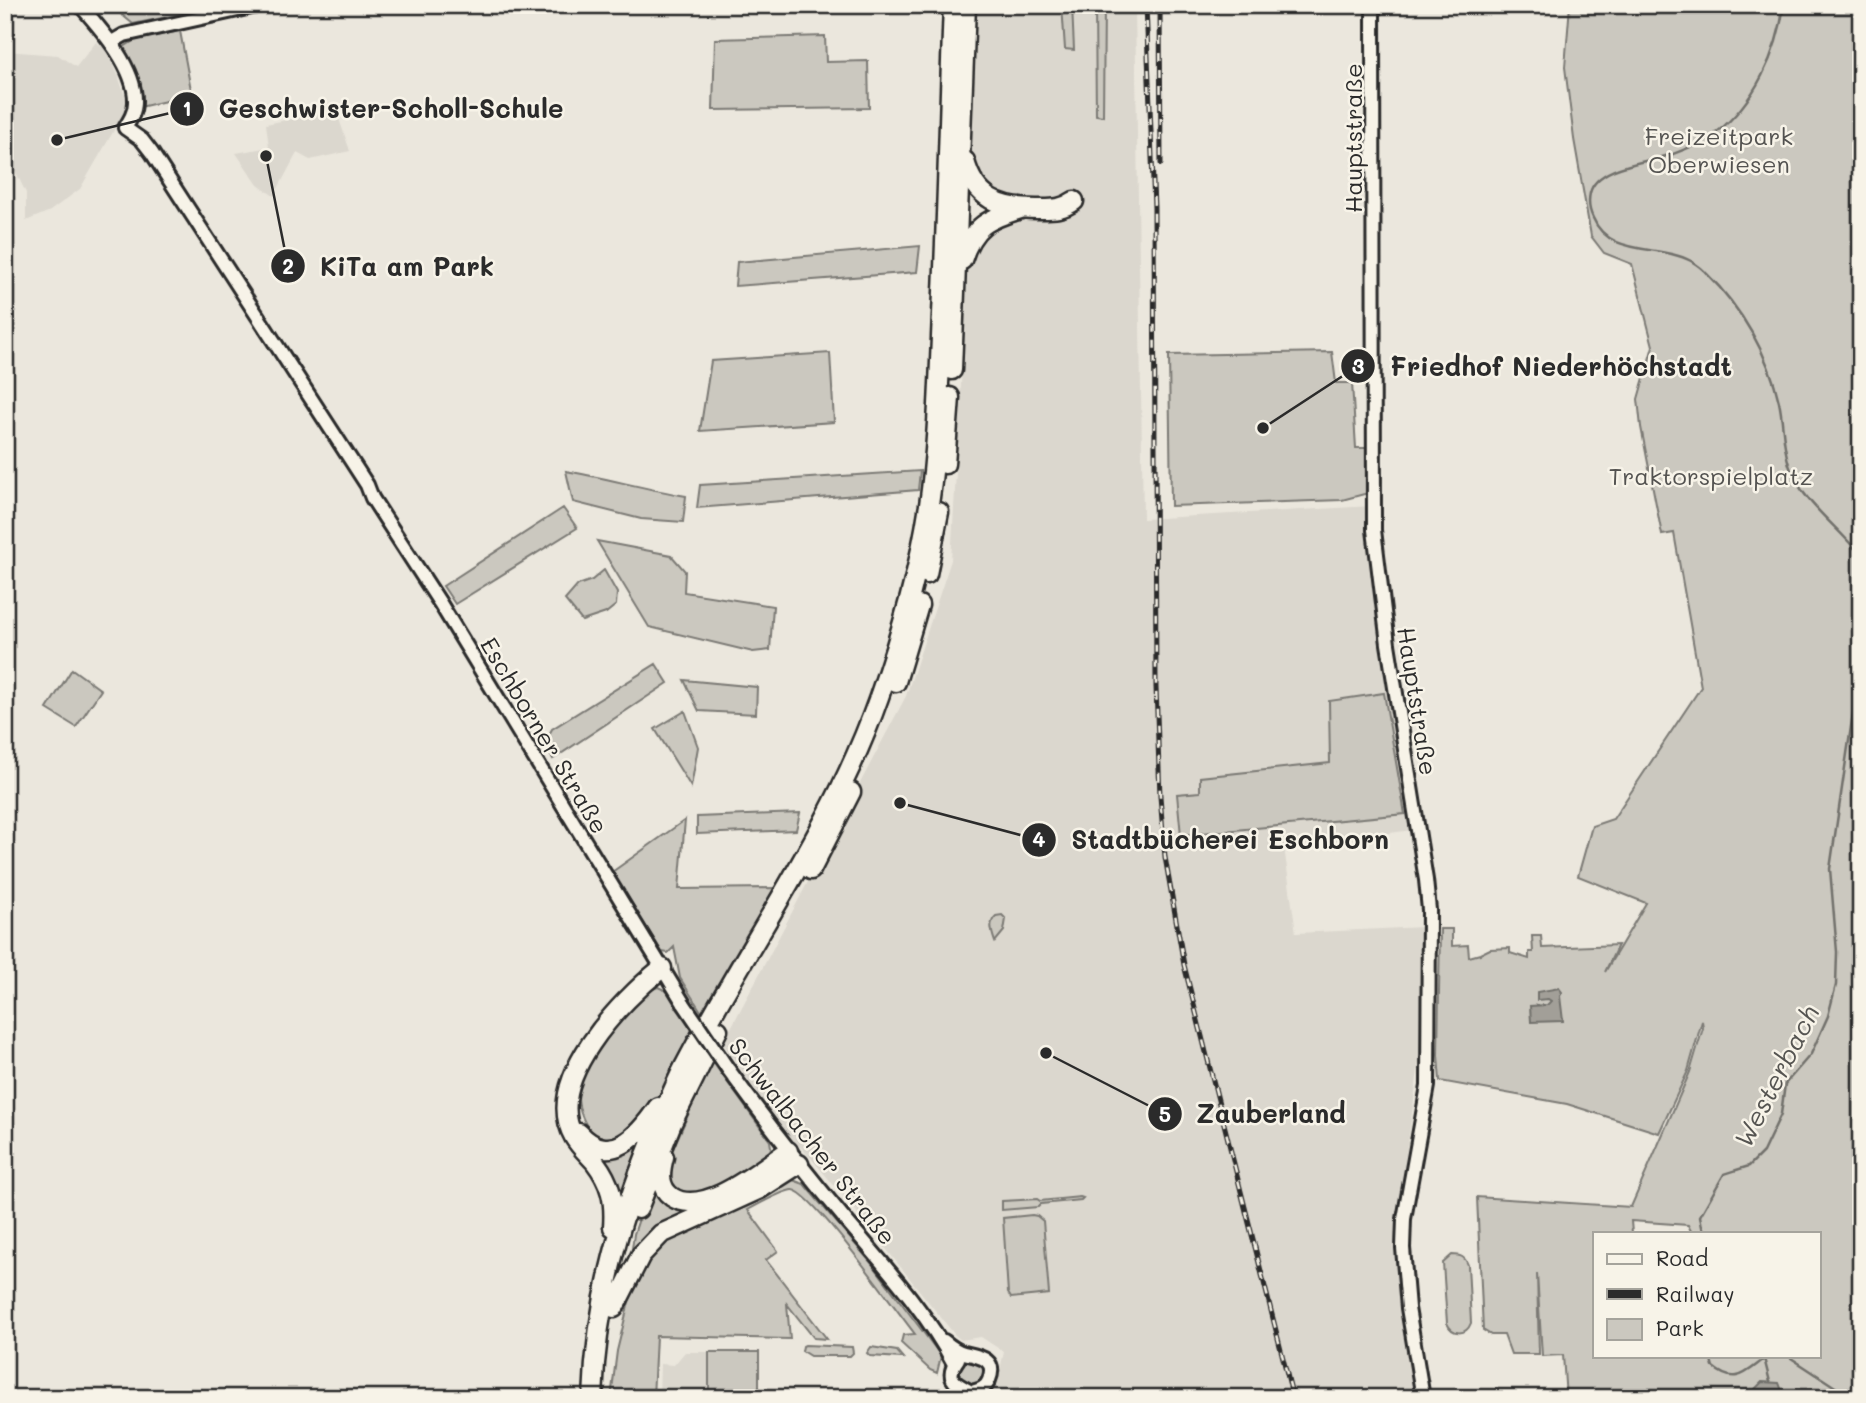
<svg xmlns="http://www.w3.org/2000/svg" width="1866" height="1403" font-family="Mali,sans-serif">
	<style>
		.built { fill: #dbd7ce }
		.green { fill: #cbc8bf; stroke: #7b7a75; stroke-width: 2; fill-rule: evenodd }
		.water { fill: #a29f98; stroke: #72716c; stroke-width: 2 }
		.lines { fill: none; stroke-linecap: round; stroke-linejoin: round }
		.stream { stroke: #72716c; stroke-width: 2.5 }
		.minor-casing { stroke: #2b2b2b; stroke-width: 18 }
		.highway-casing { stroke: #2b2b2b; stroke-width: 23 }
		.minor { stroke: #f7f3e8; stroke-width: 12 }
		.highway { stroke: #f7f3e8; stroke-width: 18 }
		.rail-casing { stroke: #2b2b2b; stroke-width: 5 }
		.rail { stroke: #f7f3e8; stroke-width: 2.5; stroke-dasharray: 8; stroke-linecap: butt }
		.minor-bridge-casing { stroke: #2b2b2b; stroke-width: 18; stroke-linecap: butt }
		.minor-bridge { stroke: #f7f3e8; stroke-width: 12 }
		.labels { text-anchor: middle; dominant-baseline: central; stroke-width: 5; stroke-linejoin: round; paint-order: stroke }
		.park-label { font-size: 24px; fill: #535250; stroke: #f7f3e8 }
		.street-label { font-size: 24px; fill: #2b2b2b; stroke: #f7f3e8 }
		.water-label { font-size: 26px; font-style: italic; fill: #555451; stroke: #f7f3e8 }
		.leader { fill: none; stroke: #2b2b2b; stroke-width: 2.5 }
		.callout-dot { fill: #2b2b2b; stroke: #f7f3e8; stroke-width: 2.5 }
		.mark-label { font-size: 21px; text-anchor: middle; font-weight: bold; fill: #fff }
		.callout-label { font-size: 26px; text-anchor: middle; font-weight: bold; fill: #2b2b2b; stroke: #f7f3e8; stroke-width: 5; stroke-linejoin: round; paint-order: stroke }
	</style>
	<rect width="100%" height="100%" fill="#ebe7dd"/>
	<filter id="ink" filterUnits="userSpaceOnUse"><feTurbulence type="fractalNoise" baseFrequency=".0143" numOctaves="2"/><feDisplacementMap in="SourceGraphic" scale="14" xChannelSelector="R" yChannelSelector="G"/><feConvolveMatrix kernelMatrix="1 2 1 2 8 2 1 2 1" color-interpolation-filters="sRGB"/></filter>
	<g filter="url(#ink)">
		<path class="built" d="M975,5H1135L1143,519L1372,506L1374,550L1370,551L1412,830L1284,847L1296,933L1424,927L1422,1041L1394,1246L1415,1398H997L995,1391L1004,1352L981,1337L961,1340L955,1335L855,1210L810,1157L782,1129L723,1043L906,696L951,560L968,262L1000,197L983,185L970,157Z
			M96,42L106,49L118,75L128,106L80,189L50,211L26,221V193L11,162H5V51L58,55L76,67Z
			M336,110L350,151L310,160L297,153L274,196L258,185L236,153L269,147L266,124Z
			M685,1352H709V1398H659L660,1364L674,1365Z"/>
		<path class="green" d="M110,5H225L133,24Z
			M1062,5H1072L1074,50L1065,49Z
			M1095,5H1104L1103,116L1096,115Z
			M1570,5H1861V1398H1566L1563,1355L1542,1356L1537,1273L1539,1354H1511L1504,1335H1491L1483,1330L1477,1197L1631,1207L1690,1072L1703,1028L1702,1021L1688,1071L1659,1133L1567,1104L1440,1081L1438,1055L1440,929H1452V946L1468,945L1469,957L1480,954L1490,949L1510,948V953L1529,959V952H1533L1532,936H1541L1542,948L1618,945L1605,972L1646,903L1578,876L1592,826L1613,819L1701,687L1674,533L1662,535L1641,427L1638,399L1653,346L1632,264L1604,253L1591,236L1574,139L1565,67ZM1631,1221L1688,1225L1692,1233H1819V1356H1595V1233H1632Z
			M180,31L192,95L140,107L141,84L124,47L135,40Z
			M825,36L826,62L868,61L869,108L713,110L715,39Z
			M920,246L917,272L735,286L737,262Z
			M1332,352L1336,383H1352L1356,448H1368V493L1342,500L1171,506L1169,355Z
			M830,353L834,422L700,431L711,361Z
			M566,471C606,478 645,489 686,496L683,522L641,519L573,502Z
			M920,471L918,490L697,508L700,485Z
			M563,508L577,528L455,604L443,586Z
			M597,541L671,555L685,571L684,592L773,606L770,650L753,652L649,627Z
			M604,570L617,593L616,605L606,613L582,621L565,600L578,585L592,580Z
			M656,664L668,683L553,759L544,744L552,729Z
			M72,669L101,690L76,727L47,709Z
			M684,680L757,687L756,714L699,711Z
			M1384,693L1405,814L1181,835L1177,794L1200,792V777L1330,763L1329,701Z
			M685,711L698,747L691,787L655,729Z
			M800,813L796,830L697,834V817Z
			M685,820L679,889L776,888L702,1013L680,978L674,947L668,953L662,952L612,872Z
			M1002,915L1006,919L1004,931L995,942C992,933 988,923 996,916Z
			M658,987L669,992L693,1030C674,1069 649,1141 598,1140C584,1126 577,1111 578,1091C581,1062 629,996 658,987Z
			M712,1061L770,1141L771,1147L769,1157L721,1186L686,1198L671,1190L666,1164Z
			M658,1114L615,1232L599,1154Z
			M653,1176L693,1208L661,1225L629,1271L634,1234Z
			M790,1179L804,1184L809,1190L873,1265L941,1356L937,1373L930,1370L901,1343L903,1335L915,1334C899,1314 810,1188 792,1190C783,1191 757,1205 748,1210L778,1251L766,1260L827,1339L814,1338L787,1304L790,1339L656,1336L653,1398H611L617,1351L635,1277L659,1241Z
			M1080,1197L1083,1198L1081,1200L1041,1204L1038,1207L1002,1210V1201L1037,1199L1040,1201Z
			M1032,1215L1037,1216L1043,1221L1049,1294L1011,1298L1008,1293L1003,1218Z
			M1452,1255C1461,1255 1465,1257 1468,1265L1471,1323C1466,1336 1452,1335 1447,1323L1443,1263Z
			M805,1345L852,1347L853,1353L850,1356H810L802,1351L803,1346Z
			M871,1347L897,1351L903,1358L870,1356L867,1353Z
			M709,1352H759V1398H709Z
			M965,1357L983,1360L988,1378L973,1389L957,1379V1366Z"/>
		<path class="water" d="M1559,988L1562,992L1560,996L1563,1021L1531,1022L1530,1006L1547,1005L1551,1001L1548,999L1537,1000V992Z
			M1762,1382L1779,1383L1782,1391L1773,1398H1757L1755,1389Z"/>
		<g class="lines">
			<path class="stream" d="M1784,5C1777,54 1755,102 1716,133C1705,142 1686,149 1673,154C1650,162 1597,165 1590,193C1588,202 1589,210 1593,218C1609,257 1660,244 1691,261C1696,264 1703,269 1707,274C1741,307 1769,356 1779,402C1784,424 1782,448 1791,470C1804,504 1839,527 1861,556
				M1707,1233L1702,1227L1700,1216L1724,1174L1749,1166L1763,1152L1781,1114L1785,1084L1811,1054L1828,1016L1836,985L1837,952L1830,869L1861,659
				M1710,1356L1713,1367C1738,1388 1748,1369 1769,1356
				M1788,1356L1852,1398
				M1764,1358L1770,1382"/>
			<g class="minor-casing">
				<path id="minor" d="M80,5C101,29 136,68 135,102C135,112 130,120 125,128L142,140L152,153L367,485L372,498L440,603L684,1004
					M1373,5L1374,530L1388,644L1426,880L1429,910L1428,1086L1404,1219L1403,1248L1408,1308L1423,1398
					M112,42L124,35L261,5
					M728,1069C765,1120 804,1170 844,1218C883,1264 926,1311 954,1364
					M944,1341C950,1346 956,1351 964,1353C977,1356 998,1358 989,1380C986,1388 980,1390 972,1392
					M958,1359C940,1384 964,1385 977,1396"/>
			</g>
			<g class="highway-casing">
				<path id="highway" d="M965,161C975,199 1000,209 1037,209C1051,209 1062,210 1074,201
					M962,260C973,225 988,219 1021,209
					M952,370L966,5
					M945,464L950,397
					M927,574L939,512
					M896,682L919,605
					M811,870L851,792
					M579,1133C611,1168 639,1135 658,1107
					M664,1157C660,1172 658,1187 672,1197C704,1218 762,1168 788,1151
					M638,1209L672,1123L718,1030
					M613,1227C615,1201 611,1183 595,1162C588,1154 580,1147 574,1137C542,1081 622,1000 662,968
					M614,1308L641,1255L661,1234L760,1189L799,1164
					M593,1398C596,1299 621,1211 660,1121C668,1103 675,1084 684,1067C748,943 833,829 879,697C901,635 919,570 929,505C938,442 939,378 942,314C947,211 949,108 953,5"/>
			</g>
			<use href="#minor" class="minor"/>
			<use href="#highway" class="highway"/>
			<g class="rail-casing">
				<path id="rail" d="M1146,5L1154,208L1156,687L1160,796L1165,857L1184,965L1293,1398
					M1160,5L1161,164"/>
			</g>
			<use href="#rail" class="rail"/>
			<g class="minor-bridge-casing">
				<path id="minor-bridge" d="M684,1004L728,1069"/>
			</g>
			<use href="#minor-bridge" class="minor-bridge"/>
		</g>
	</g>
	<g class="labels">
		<g class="park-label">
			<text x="1719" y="135">Freizeitpark<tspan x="1719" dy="28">Oberwiesen</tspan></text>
			<text x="1711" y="475">Traktorspielplatz</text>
		</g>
		<g class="street-label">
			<text transform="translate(1352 138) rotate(-90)">Hauptstraße</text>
			<text transform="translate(1418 701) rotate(81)">Hauptstraße</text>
			<text transform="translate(545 735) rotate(59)">Eschborner Straße</text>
			<text transform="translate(813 1141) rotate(52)">Schwalbacher Straße</text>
		</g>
		<g class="water-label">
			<text transform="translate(1776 1076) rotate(-63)">Westerbach</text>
		</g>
	</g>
	<path class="leader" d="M57 140L187 109M266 156L288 266M1263 428L1358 366M900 803L1039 840M1046 1053L1165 1114"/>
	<g class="callout-dot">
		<circle cx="57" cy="140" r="7"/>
		<circle cx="266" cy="156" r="7"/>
		<circle cx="1263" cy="428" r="7"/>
		<circle cx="900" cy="803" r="7"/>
		<circle cx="1046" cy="1053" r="7"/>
		<circle cx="187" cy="109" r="18"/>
		<circle cx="288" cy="266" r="18"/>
		<circle cx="1358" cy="366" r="18"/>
		<circle cx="1039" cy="840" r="18"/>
		<circle cx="1165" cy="1114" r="18"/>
	</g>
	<g class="mark-label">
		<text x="187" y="116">1</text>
		<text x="288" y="274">2</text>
		<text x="1358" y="374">3</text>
		<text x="1039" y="847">4</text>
		<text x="1165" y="1122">5</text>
	</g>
	<g class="callout-label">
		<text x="391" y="118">Geschwister-Scholl-Schule</text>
		<text x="407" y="276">KiTa am Park</text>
		<text x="1561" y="376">Friedhof Niederhöchstadt</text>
		<text x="1230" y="849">Stadtbücherei Eschborn</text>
		<text x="1271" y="1123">Zauberland</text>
	</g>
	<rect width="1866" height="1403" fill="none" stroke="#f7f3e8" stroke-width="28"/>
	<rect x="14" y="14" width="1838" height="1375" fill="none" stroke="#2b2b2b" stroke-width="2.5" filter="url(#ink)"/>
	<rect x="1593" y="1232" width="228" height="126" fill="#f7f3e8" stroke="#a5a39c" stroke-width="2"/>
	<rect x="1607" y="1254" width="35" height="10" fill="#f7f3e8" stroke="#a5a39c" stroke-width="2"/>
	<text x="1656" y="1266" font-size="21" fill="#2b2b2b">Road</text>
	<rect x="1607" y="1289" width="35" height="10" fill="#2b2b2b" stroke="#a5a39c" stroke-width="2"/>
	<text x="1656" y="1302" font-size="21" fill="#2b2b2b">Railway</text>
	<rect x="1607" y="1319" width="35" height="21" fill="#cbc8bf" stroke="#a5a39c" stroke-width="2"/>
	<text x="1656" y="1336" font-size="21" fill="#2b2b2b">Park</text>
</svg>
